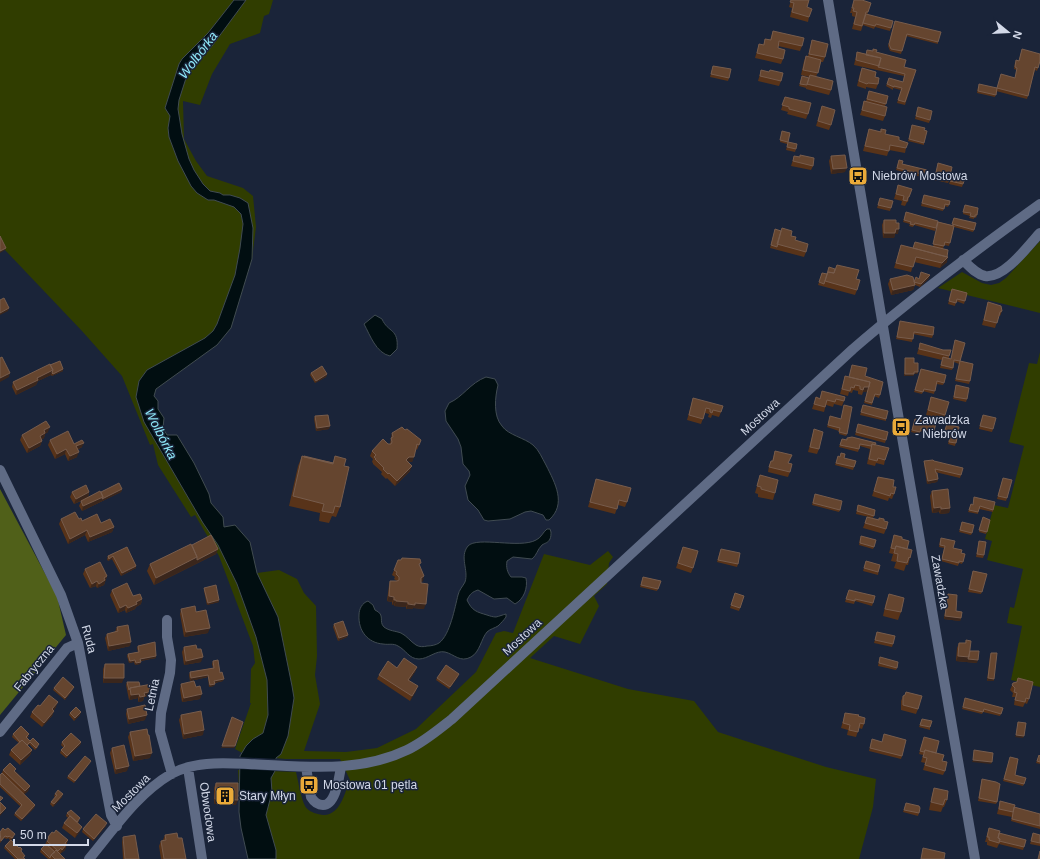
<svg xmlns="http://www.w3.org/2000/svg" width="1040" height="859" font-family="Arial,sans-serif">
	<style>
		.green { fill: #303d00 }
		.forest { fill: #506019 }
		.water { fill: #010e11; stroke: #404b52 }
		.pier { fill: #1a2439 }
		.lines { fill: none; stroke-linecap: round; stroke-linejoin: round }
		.minor { stroke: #5f6b85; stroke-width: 10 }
		.wall { fill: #583319 }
		.shaded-wall { fill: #3a261c }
		.building { fill: #65452f; stroke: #775c4c }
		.labels { text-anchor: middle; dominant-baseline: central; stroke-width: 3; stroke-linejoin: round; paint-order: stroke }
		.poi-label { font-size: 12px; fill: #d3d9e8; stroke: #1a2439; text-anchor: start }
		.street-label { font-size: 12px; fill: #d3d9e8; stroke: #1a2439 }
		.water-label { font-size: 13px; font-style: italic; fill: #90ecfc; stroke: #1a2439 }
	</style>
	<rect width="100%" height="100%" fill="#1a2439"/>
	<path class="green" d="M0,0H273L269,14L264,16L260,33L230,44L212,74L200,105L183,101L184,139L196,161L207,176L243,188L253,196L256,227L252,259L231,328L217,345L156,389L154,396L158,401V409L164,418L163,428L167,435H177L194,463L209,494L211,503L223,517L224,527L235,525L250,542L257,573L279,570L297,579L304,593L316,606L317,656L315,675L320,704L304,751L346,752L377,748L416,729L476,672L496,633L504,631L513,633L544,554L590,565L608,551L613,557L609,563L607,584L594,596L599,606L580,644L554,636L530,658L628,689L694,701L718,732L826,767L876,779L873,807L859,859H253L241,825L238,770L296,772C298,780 301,799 305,806C307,810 313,813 318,814C339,820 344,795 350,780L340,759H285L246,755L235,749L251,703H250L251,669L255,663L253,646L219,556L195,515L191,517L158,465L153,444L150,445L122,376L82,331L5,250L0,241Z
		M1040,241V313L938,288L962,272L982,283L991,285L999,283L1006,278Z
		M1040,352V687L1011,680L1022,626L1007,623L1010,607L1014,608L1023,569L987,560L992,541L985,539L994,505L1008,508L1024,446L1009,442L1029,363L1037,364Z"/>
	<path class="forest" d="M0,489L57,596L66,635L0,715Z"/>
	<path class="water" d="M234,0H246L212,46L187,75L179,100L178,109L182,134L189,159L194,170L203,184L210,191L220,193L223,195H230L240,198L248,203L253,228L252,259L231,328L217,345L156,389L154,396L158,401V409L164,418L163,428L167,435H177L194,463L209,494L211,503L223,517L224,527L235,525L250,542L257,573L278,617L292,686L294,698L288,736L281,754L276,758L275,771L271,778L272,792L266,815L276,850V859H248L241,828L239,812L240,756L246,746L253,739L263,733L268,715L267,680L256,637L237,584L218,545L203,523L144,422L136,397L139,381L147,370L205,338L213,331L217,324L235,275L240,248L243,224L241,214L234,207L214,200H208L197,193L191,186L178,161L169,137L168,128L170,116L165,108L179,64L182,59L208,33Z
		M375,315L382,319C388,333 399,328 397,349L390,356C376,353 370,335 364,324Z
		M486,377L495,379L498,385C495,397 493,416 502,426C508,435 525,438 533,445C539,450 542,458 546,465C555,483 567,504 549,520H546L543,515L531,511L525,512L510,519L488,521L484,520L478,510L468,500L465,486L470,475L469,471L463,464L461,447L458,439L446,421L445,411L449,403C463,397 470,383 486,377Z
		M547,529H550L551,532C551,534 551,537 550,539C548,543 545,543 542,545C537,550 537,555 532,559L513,557L507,561C506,567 507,572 511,577H522L526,578C528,588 524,599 515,604L507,598L494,599L478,590C472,592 470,594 467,600C472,611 477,612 487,615C490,616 493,617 496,617C500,616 502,615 506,614V617C504,620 501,623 498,626C495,628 490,629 487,632C481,639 480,652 471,657C460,663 454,654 445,652C436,650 428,659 419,659C409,659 406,650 398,646C393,643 389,645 383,644C368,643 358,631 359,615C359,609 362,603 368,601L373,605L375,610C386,615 378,621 384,627C389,631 396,631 401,633C407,636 410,641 416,645C419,647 424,647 427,646C431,646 436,645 439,643C450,635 455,607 458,595C459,590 463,586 465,582C469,570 459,557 468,546C477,536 520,549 536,540C541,538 543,532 547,529Z"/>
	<path class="pier" d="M238,757L278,759L277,771L237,769Z"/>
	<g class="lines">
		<path class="minor" d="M828,0L889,362L975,859
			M963,260C969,266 976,274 985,276C1004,279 1028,246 1040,233
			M0,470L61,595L78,643L111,815L117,826
			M167,620V637L171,660L170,673L161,713L160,731L172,774
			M0,732L67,648L78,643
			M306,767L311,797C314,802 317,805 323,805C336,805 339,777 341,767
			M188,768L202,859
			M89,859C114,829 137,794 171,774C194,761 223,763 248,764C302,766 357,774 407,750C424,742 438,730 452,719L853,349C913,297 976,250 1040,204"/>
	</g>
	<path class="wall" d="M791,0H809L807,7L809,17L808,22L790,17L792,8L789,7Z
		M854,0L868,12L867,15L891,28L890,31L875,27L874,29L863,25L861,31L852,29L855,17L852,16V13H850Z
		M894,24L938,42V44L906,36L901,54L890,51L888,46Z
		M773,31L802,46L800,51L778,46V48L783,59L781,64L755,58L759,44L763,45L765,39L770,40Z
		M812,40L825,57L823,62H821L816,77L831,90L829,95L806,89V88L799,86L802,76L809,78V77L801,75L804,61L806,56H808Z
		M1022,49L1038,68L1037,71L1035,70L1027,99L996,91L995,97L977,93L978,87L997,88L1015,78L1017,70L1014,69L1015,62L1019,60Z
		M857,52L866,54L876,52L904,67L916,70L905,105L897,103L901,90L893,88V90L886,86L889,78L903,82L904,76L854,65Z
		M713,66L729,78L728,81L710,77Z
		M862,68L875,77L878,84L876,89L866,87V89L857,86L860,73Z
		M761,70L769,72L781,81L779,86L758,81Z
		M869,91L888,96L885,106V116L883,121L860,115L863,106L864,101H866Z
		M785,97L808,114L806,119L787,114L788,112L781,110Z
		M822,106L831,125L829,130L816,126Z
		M917,110L930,120L929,123L915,119Z
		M912,128L924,130V145L908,141Z
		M869,129L880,132L881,129L885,134L899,140L906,148L905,153L889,150L887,156L863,151Z
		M782,131L788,142L787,144L780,142Z
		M788,142L796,149L795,152L786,150Z
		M794,156L813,166L811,170L791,166Z
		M831,156L845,172L831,174L829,161Z
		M899,160L902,164L927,170L925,178L896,170Z
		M938,166L949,181L948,183L934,180Z
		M952,175L963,184L962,187L949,184Z
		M898,185L909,197L908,202H907L905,206L901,205L902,201L894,199Z
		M923,197L950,201L948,207L944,206L943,211L921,206Z
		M880,198L891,208L890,211L877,208Z
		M964,208L977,215L976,218L974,217V219L969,218L970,216L963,214Z
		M906,212L938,221L935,231L914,225L913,227L909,226L910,224L903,222Z
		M954,218L974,230L973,232L954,227L949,246L944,245L943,249L933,247L938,222L952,225Z
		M884,220L898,234H895L894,238H883L882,225Z
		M775,229L791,236L806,252L804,257L770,248Z
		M901,245L947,257V262L940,268L914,262L911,272L894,268Z
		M837,265L856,279L857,290L855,295L818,285L822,273L827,274L835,269Z
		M916,277L919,279L929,278L920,287L915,285L913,290L891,295L888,284L890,279L914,283Z
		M952,289L967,293L964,304L956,301L955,306L948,304Z
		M988,302L1002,311L1000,316H999L995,328L982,325Z
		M900,321L933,335L932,338L913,334L912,342L896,339Z
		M920,343L949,356V359L960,361L970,381L969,384L955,381L959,364L954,362L952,370L940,368L942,360L917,354Z
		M905,358L914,363L918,372L917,374H914L913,376H904L905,361Z
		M50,365L63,369V371L52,376L51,375L38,381L36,385L16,395L12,387L13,382Z
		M921,369L944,383L943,385L936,384L934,394L923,391L922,394L914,392Z
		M311,373L327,374L326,377L315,383L310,375Z
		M845,376L849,377L865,376L880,395L879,398L874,396L872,405L864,403L867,392H863L862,395L858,394V391L853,390L852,393L849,392L848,396L840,394Z
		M956,385L967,399L966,402L953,399Z
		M822,391L844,401L842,406L834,404L833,407L826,405L824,412L812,409L816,397L820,398Z
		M931,397L945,415L944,420L926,415Z
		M693,398L721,412L719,417L712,415L711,418L708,417L709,414L705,413L701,424L687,420Z
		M863,405L886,419V421L860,415Z
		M315,416L329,429L316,431L314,419Z
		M830,416L847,434L846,436L839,434V431L827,427Z
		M982,417L993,429L992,432L979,429Z
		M915,419L934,431L933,434L920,431L919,434L911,432Z
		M858,424L888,432L885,443L855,435Z
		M947,424L959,427L955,446L948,444L950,434L944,433Z
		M814,429L819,449L817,454L808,452Z
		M405,430L421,440L417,450L416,449L412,462L407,461L410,471L395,486L387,478L386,479L381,474L382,472L373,464V463L372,462L373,459L370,456L372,451L388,444H390L391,438L392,433Z
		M48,432L45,434L44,438L41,440L42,441L40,446L27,453L20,440L22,435Z
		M847,438L875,445L885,460L884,465L876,463L875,466L867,464L870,449L860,446L858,452L839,447L842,439L846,440Z
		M50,440L74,444L82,447L77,450V457L68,461L65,454L55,459L48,445Z
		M775,451L788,463L790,472L788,477L768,472L769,466L771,461H772Z
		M302,456L333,463L335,456L344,466L340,507L336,517L332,516L329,523L319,521L320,513L289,506L298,466Z
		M844,458L856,461L853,470L835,465L837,459Z
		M924,461H934L961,475L960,478L935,472L938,479L937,482L927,484L924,464Z
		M760,475L775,493L773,500L758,497V494L755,493Z
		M878,477L893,487L894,494L892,499L889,498L888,501L872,496Z
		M596,479L627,502L625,507L618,505L615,514L588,507Z
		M1002,481L1007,498L1006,501L997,499Z
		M122,489L121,492L82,511L79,506L81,501L74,504L70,497L72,492H89L88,497L101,492Z
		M932,491L950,508L949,513L940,514L939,512L932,513L930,496Z
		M814,497L840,510L839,512L812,505Z
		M995,502L993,512L979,509L978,514L968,512L971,504L972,505Z
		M858,505L875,510L873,518L856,514Z
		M867,517L884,521L886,529L884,534L863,528Z
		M983,517L990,520L986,534L979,532Z
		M61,519H79L82,521L101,523L114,527L112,532L88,542L85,535L68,544L59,524Z
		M962,522L972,533L971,535L959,532Z
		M894,535L902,539L907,549L910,558L908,565H906L904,571L894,568L896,562L891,561L893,554L889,553Z
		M860,538L874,547L873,549L859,545Z
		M940,540L961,553L965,554L962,564L959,563L958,566L941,561L944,548L939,547Z
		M979,541L984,555L983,558L976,557Z
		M192,545L218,549L216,554L154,585L147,571L150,564Z
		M127,547L136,566V568L121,576L112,559L108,561L107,559L108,556Z
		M683,547L693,568L691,573L676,568Z
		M720,551L738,564L737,567L717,562Z
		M398,560L420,566L423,581L421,582L424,609L413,608V609H406V607L394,606V605H392V602L387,601L389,585L390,581H397L394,579L395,577L392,575Z
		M866,561L880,565L878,575L863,571Z
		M85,569L107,576L104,585L97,588L96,586L90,588L83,574Z
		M973,571L987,574L981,594L968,592Z
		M643,577L661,581L657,591L640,587Z
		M204,588L219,602L207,605L204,591Z
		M112,590L142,599L141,604L136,607L135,609L126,613L125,610L118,613L110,595Z
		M848,592L873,603L872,606L855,601L854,604L845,602Z
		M735,593L744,596L739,611L730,608Z
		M889,594L901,612L898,620L883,616L886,602Z
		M948,594L956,611L961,618L960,621L944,619L947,596Z
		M181,609L196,612L208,633L184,637L180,614Z
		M334,624L348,635L347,637L338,641L333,627Z
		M117,627L130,646L108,651L105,638L107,634L115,632Z
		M877,632L893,644L892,647L874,643Z
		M966,640L970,651L977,663L956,661L957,648L959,643H965Z
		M138,646L156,658L141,661L140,664L135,665L134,662L129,663L127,656L128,654L138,652L137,648Z
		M184,647L197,649L201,662L184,665L182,652Z
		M991,653L994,679V681H987L990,655Z
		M879,660L897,668L896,670L878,666Z
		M213,661L220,673L223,681L215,683L214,686L209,687L208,677L190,681L189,675L190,672L213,668L212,664Z
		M105,664L122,683H103V669Z
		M417,667L415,672L409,680L416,691L410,701L377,679L379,675L397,668Z
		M458,677L449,689L436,680L437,678Z
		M1018,678L1029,699L1027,704L1025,703L1023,707L1014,705L1015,697H1012L1013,693L1010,690L1013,683L1017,682Z
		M127,682L140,686L151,696L144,697L143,701L138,702V698L129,700L126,685Z
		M181,684L200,699L182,702L180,689Z
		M54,688L73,689L65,700L53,690Z
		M905,695L918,709L916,714L901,710V701L903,696Z
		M965,698L1003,708L1000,716L983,712L982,714L962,709Z
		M40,706L56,707L54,710V711L52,716L42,727L30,717L32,712Z
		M127,709L145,720L128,724L126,714Z
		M70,713L80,715L74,721L69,715Z
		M845,713L858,716L864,724L862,729L859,728L856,737L847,735L848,730L841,728Z
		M181,715L203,735L183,739L179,720Z
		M922,719L930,727V730L919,727Z
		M130,732L150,758L133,761L128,737Z
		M13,734L29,736L27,738L30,741L38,747L35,750L29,744L28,746L32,750L30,755L20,765L9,755L11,750L19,743L12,737Z
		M923,740L936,753L942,761L945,771L943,775L923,770L925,763L921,762L923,755L919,754Z
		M62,742H81L80,745L66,758L60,753L61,750L64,748L61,745Z
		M871,742L902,756L901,759L869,751Z
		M112,748L127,771L115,774L110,753Z
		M1039,755L1040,756V764L1036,763Z
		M1009,760L1015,775L1024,784L1023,786L1003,781Z
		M90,763L74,783L67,778L68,776Z
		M3,770L15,771L30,786L28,791L24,794L35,805L34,808L21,821L14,815L15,813L21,807L0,787V775L2,773Z
		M982,779L997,802L996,804L978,801Z
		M216,783L236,805L214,804V788Z
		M934,788L947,800L944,807H943L941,812L929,810L932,795Z
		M55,794L62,797L53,807L50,804L51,802L55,797L54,796Z
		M1000,801L1014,807L1040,814V829L1011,821L1012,815V817L997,814Z
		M905,806L919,813L918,816L903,812Z
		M67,813L79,821L78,823L80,831L75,838L62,828L64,823L68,818L66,816Z
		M106,826L93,841L82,832L83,829Z
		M989,828L1024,847L1023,850L999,844L997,848L987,845V842H985Z
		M0,832L14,837L11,840L21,852L25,859H15L4,848L5,846L10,840L8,838L7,839L4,838L0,843Z
		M54,833L68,840L65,850L60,854L65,859H48L40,852L41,849L45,845L48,837Z
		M1033,833L1040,835V846L1030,844Z
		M165,835L178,838L186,859H161L159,846L161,841L163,840Z
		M123,837L139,859H123L122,842Z"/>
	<path class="shaded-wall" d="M847,168L845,172L831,174L833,169Z
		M896,229H899L898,234H895L894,238H883L884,233Z
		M6,248L5,250L0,253V251Z
		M948,257L947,262L940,268L942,263Z
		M930,275L929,278L920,287L921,284Z
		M915,285L913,290L891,295L893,290Z
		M9,308L8,311L0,315V313Z
		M63,369V371L52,376L53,374Z
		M53,370L51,375L38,381L36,385L16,395L17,390L37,378Z
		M914,372H918L917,374H914L913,376H904L905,374Z
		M10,373L9,377L0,382V378Z
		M327,374L326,377L315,383L316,381Z
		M864,387H869L867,392H863Z
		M330,426L329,429L316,431L317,428Z
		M50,427L48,432L45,434L44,438L38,441L40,436L44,430Z
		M42,441L40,446L27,453L29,448Z
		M84,443L82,447L74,451L76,446Z
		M66,449L65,454L55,459L57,454Z
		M79,452L77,457L68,461L70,456Z
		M409,457H414L412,462L407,461L406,460Z
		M412,466L410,471L395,486L397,481Z
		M938,479L937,482L927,484L928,481Z
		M122,489L121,492L82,511L83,506L103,497Z
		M89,492L88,497L74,504L76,499Z
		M941,507L939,512L932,513L934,508Z
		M950,508L949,513L940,514L941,509Z
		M114,527L112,532L88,542L90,537Z
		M87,530L85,535L68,544L70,539Z
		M218,549L216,554L154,585L156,578L197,557Z
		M113,556L112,559L108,561L109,559Z
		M136,566V568L121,576L122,573Z
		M107,576L104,585L97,588L99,584L104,578Z
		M424,576L423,581L419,583L421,578Z
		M97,581L96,586L90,588L92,584Z
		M389,596L394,597L392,602L387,601Z
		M142,599L141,604L136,607L135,609L126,613L128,608Z
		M219,600V602L207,605L208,603Z
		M394,600H396L394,605H392Z
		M396,601L408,602L406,607L394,606Z
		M415,603L426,604L424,609L413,608V609H406L408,604Z
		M126,605L125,610L118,613L120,608Z
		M945,616L961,618L960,621L944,619Z
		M210,628L208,633L184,637L186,632Z
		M348,635L347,637L338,641L339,638Z
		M131,642L130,646L108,651L109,646Z
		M156,656V658L139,661L140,659Z
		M958,656L969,657L978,660L977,663L956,661Z
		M203,657L201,662L184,665L186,661Z
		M135,660L134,662L129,663L130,661Z
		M141,662L140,664L135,665L136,663Z
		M417,667L415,672L407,685L408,680Z
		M459,674L458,677L449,689L450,687Z
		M208,675V677L190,681L191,678Z
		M104,678H124L122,683H103Z
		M988,678L994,679V681H987Z
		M224,679L223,681L213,683L214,681Z
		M215,684L214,686L209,687L210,685Z
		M418,686L416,691L410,701L412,696Z
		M74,687L73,689L65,700V698Z
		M153,691L151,696L144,697L143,701L138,702L140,697L144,693Z
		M139,694L138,698L129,700L131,695Z
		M202,694L200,699L182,702L184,698Z
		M58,702L56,707L51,714L52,709Z
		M54,711L52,716L42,727L44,723Z
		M81,712L80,715L74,721L75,718Z
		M147,715L145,720L128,724L129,719Z
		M204,730L203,735L183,739L184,734Z
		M1016,735L1024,736L1023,738L1015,737Z
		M81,742L80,745L66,758L67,756Z
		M222,746H235L234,748H221Z
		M32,750L30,755L20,765L21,760Z
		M152,753L150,758L133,761L135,756Z
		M973,760L992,762L991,764L972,762Z
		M91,761L90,763L74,783L75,781Z
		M129,766L127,771L115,774L116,769Z
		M30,786L28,791L23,796L25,791Z
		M63,794L62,797L53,807L54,804Z
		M215,799L238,800L236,805L214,804Z
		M35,805L34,808L21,821L22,819Z
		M6,808L5,810L0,816V814Z
		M107,823L106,826L93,841L94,839Z
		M82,827L80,831L75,838L77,833Z
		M66,845L65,850L60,854L62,850Z"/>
	<path class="building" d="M791,0H809L807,7L812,9L809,17L792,12L794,3L790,2Z
		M854,0H862L871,3L868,12H866L862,26L854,24L857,12L853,11L854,8H852Z
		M866,14L893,21L891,28L876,24L875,26L863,23Z
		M895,21L941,32L938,42L907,34L902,51L891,49L889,44Z
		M773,31L804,38L802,46L779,41L778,48L785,50L783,59L757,53L759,44L764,45L765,39L771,40Z
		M812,40L828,44L825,57L809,54Z
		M873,49L877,50L876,52L906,60L904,67L916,70L905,102L898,100L902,88L894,86V87L887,84L889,78L903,82L905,74L878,67L881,58L866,55L867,50L873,51Z
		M1022,49L1040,54V61L1038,68L1035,67L1028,96L997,88L1001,74L1015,78L1017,68L1015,67L1016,60L1019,61Z
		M857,52L881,58L879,66L856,60Z
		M806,56L821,60L818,73L803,70Z
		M713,66L731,69L729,78L711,74Z
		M862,68L876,72L875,77L879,78L878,84L868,83L867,84L859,81Z
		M761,70L769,72L770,70L783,73L781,81L760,76Z
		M810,75L833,81L831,90L807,84Z
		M802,76L809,78L807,85L800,84Z
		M979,84L997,88L996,95L978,91Z
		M869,91L888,96L886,104L867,99Z
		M785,97L811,103L808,114L789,109V107L782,105Z
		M864,101L887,107L885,116L862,110Z
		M822,106L835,110L831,125L818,121Z
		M918,107L932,111L930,120L916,116Z
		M912,125L925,128L924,130L927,131L924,143L909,139Z
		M869,129L881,132V129L886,130L885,134L899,137V140L908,143L906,148L890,145L889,151L865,146Z
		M782,131L790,133L788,142L780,140Z
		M788,142L797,144L796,149L787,147Z
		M800,155L814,158L813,166L793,161L794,156L800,157Z
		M845,155L847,168L833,169L831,156Z
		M899,160L903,161L902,164L927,170L926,175L897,168Z
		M938,163L952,167L949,181L935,177Z
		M952,175L965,178L963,184L950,181Z
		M898,185L912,189L909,197H908L907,201L903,200L904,196L896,194Z
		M924,195L950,201L949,205L945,204L944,209L922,203Z
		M880,198L893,201L891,208L878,205Z
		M965,205L978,208L977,215H975V217L970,216L971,213L963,212Z
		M906,212L938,221L936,228L915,223L914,225L910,224L911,222L904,220Z
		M954,218L976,223L974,230L952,224Z
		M884,220H896V223H899V229H896L895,233H884Z
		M938,222L954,226L950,243L945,242L944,246L933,244Z
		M782,228L792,231L791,236L796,237L795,240L808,244L806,252L777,244Z
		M775,229L781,231L777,247L771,245Z
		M0,236L6,248L0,251Z
		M915,242L948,250L947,257L913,248Z
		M901,245L948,257L942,263L916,257L913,267L896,263Z
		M837,265L859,270L856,279L860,280L857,290L825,281L828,272L834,273Z
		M829,267L835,269L834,273L828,272L827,274Z
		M921,272L930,275L921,284L914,282L916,277L919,279Z
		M822,273L827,274L824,284L819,282Z
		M907,275L913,277L915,285L893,290L890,279Z
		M952,289L967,293L965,301L957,299L956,303L949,301Z
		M4,298L9,308L0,313V300Z
		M988,302L1001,306L1002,311L1000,312L997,323L984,320Z
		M900,321L934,327L933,335L914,332L913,339L897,337Z
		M955,340L965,343L960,361L954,360L953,368L941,365L943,357L951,359Z
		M920,343L943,350H951L949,356L919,349Z
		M2,357L10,373L0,378V358Z
		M905,358H914V363H918V372H914V374H905Z
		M60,361L63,369L53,374L52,373L53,370L50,365Z
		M960,361L973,364L970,381L956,379Z
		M50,364L53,370L37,378L38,380L17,390L13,382Z
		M852,365L867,368L865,376L883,382L880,395L875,394L872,403L865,401L870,382L849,377Z
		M322,366L327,374L316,381L311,373Z
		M921,369L946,375L944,383L937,381L935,391L924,389L923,392L915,390Z
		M845,376L870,382L869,387H864L863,390L860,389V386L855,385L854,388L851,387L850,391L842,389Z
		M956,385L969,388L967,399L954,397Z
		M822,391L845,397L844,401L836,399L835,402L827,400L825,407L814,404L816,397L820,399Z
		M931,397L949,402L945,415L928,410Z
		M693,398L723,406L721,412L713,410L712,413L710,412V409L706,408L703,419L689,415Z
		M844,405L852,407L847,434L839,432L840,428L828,425L830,416L841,419Z
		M863,405L888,411L886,419L861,412Z
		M328,415L330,426L317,428L315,416Z
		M983,415L996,418L993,429L980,426Z
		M915,419L936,423L934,431L921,428L920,432L912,430Z
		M46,421L50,427L44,430L45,433L40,436L42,441L29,448L22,435Z
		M858,424L888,432L886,440L856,432Z
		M947,424L959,427L956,443L949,442L951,432L945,430Z
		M402,427L405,430L407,429L421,440L419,445L417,444L414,457H409L406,460L412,466L397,481L389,473L388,474L383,469L384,468L375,459H376L374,457L376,455L372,451L383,439L388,444H391L392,442L391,438L393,437L392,433Z
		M814,429L823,432L819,449L810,447Z
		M68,431L74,444L82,440L84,443L76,446L79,452L70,456L66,449L57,454L50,440Z
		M852,437L876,443L875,445L872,444L871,446L860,444L859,449L840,445L842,439L847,440V438Z
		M872,444L889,448L885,460L878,458L877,461L869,459Z
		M775,451L792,455L788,463L792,464L790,472L769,467L771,461H773Z
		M841,453L845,454L844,458L856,461L854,467L836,463L838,456L840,457Z
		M302,456L333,464L335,456L346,459L344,466L349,467L340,507L335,506L333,513L322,511L324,504L293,496Z
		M304,456L333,463L304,457Z
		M933,460L934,461L963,468L961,475L935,469L936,473H937L938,479L928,481L924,461Z
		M760,475L778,480L775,493L761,489V487L757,486Z
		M878,477L894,480L893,487H896L894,494L891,493L890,496L874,491Z
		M1003,478L1012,480L1007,498L998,496Z
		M596,479L631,488L627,502L619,500L617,509L590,502Z
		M119,483L122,489L102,499L103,497L101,492Z
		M86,485L89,492L76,499L72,492Z
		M948,489L950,508L941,509V507L934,508L932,491Z
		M100,491L103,497L83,506L81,501Z
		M815,494L842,501L840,510L813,503Z
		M974,497L995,502L993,510L980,506L978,512L969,510L971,504L973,505Z
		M858,505L875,510L874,516L857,511Z
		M75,512L79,519L81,518L82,521L97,514L101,523L110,519L114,527L90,537L87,530L70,539L61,519Z
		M867,517L879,520V518L884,519V521L888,522L886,529L865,523Z
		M983,517L990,520L987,532L979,530Z
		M962,522L974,525L972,533L960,530Z
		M211,535L218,549L197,560V557L192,545Z
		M894,535L902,537V539L909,541L907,549L896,546L895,549L891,548Z
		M861,536L876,540L874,547L860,543Z
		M941,538L955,541L953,548L962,550L961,553L965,554L963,562L959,561V563L942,559L945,546L940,545Z
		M979,541L986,542L984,555L977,554Z
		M191,544L197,557L156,578L150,564Z
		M896,546L912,550L910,558L909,557L907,563L897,561L898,554L894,553Z
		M127,547L136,566L122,573L113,556L109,559L108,556Z
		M683,547L698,551L693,568L678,563Z
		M721,549L740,553L738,564L718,560Z
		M402,558L420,559L421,563L419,564L424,576L421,578V583L428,584L426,604L415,603V605L408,604V602L396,601V600H394V597L389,596L390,581H397L399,580V577L396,574L397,572L394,570L398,560H401Z
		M866,561L880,565L878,572L864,568Z
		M100,562L107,576L104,578L105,580L99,584L97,581L92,584L85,569Z
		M973,571L987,574L982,592L969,589Z
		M643,577L661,581L658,589L641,585Z
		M127,583L133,596L140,594L142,599L136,602L137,604L128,608L126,605L120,608L112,590Z
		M216,585L219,600L208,603L204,588Z
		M849,590L875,596L873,603L855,599V601L846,599Z
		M735,593L744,596L740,608L731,605Z
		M889,594L904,598L901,612L885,609Z
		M948,594L957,595L956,611L962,612L961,618L945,616Z
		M195,606L196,612L206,610L210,628L186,632L181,609Z
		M343,621L348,635L339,638L334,624Z
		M128,625L131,642L109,646L107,634L118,631L117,627Z
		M877,632L895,636L893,644L875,640Z
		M966,640L971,641L969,657L958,656L959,643H966Z
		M155,642L156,656L140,659L141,662L136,663L135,660L130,661L128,654L139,652L138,646Z
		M196,645L197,649H201L203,657L186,661L184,647Z
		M970,651H979L978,660L968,659Z
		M991,653H997L994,679L988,678Z
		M880,657L898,662L897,668L879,663Z
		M404,658L417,667L408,680L418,686L412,696L379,675L388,661L397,668Z
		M218,660L220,673L222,672L224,679L214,681L215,684L210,685L208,675L191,678L190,672L214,668L213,661Z
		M105,664H124V678H104Z
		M446,665L459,674L450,687L437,678Z
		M63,677L74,687L65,698L54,688Z
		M1018,678L1033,682L1029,699L1026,698L1025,702L1015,700L1017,693L1014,692L1015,688L1012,685L1013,683L1017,682Z
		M194,681L196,687L200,686L202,694L184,698L181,684Z
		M127,682H139L140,686L130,688L129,690Z
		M152,684L153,691L144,693L145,696L140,697L139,694L131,695L130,688Z
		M906,692L922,696L918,709L903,705V696L905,695Z
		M49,695L58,702L52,709L54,711L44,723L32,712L38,705L40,706Z
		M965,698L1003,708L1001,714L984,709L983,712L963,707Z
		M145,705L147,715L129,719L127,709Z
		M76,707L81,712L75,718L70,713Z
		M201,711L204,730L184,734L181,715Z
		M845,713L859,715L858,716L865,718L864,724L860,723L858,732L849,730L850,725L843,723Z
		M232,717L243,722L235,746H222Z
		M922,719L932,721L930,727L920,725Z
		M1018,722L1026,723L1024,736L1016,735Z
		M21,726L29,734L26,737L30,741L33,738L39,744L36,748L30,742L27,745L22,740L20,742L13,734Z
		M147,729L148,735H149L152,753L135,756L130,732Z
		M71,733L81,742L67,756L61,750L65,746L62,742Z
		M884,734L906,740L902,756L870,748L872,739L882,742Z
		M924,737L939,741L936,753L925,750L924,752L920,751Z
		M22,740L32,750L21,760L11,750Z
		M124,745L129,766L116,769L112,748Z
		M925,750L944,755L942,761L947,762L945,771L925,765L927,758L923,757Z
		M974,750L993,753L992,762L973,760Z
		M1039,755L1040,756V762L1037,761Z
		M85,756L91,761L75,781L68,776Z
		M1010,757L1018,759L1015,775L1026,778L1024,784L1004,779Z
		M10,763L16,769L14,771L30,786L25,791L3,770Z
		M2,773L35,805L22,819L15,813L22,805L0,784V775Z
		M982,779L996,782L1000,784L997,802L979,798Z
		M216,783H238V800L215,799Z
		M934,788L948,791L947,800L945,799L943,805L931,802Z
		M58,790L63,794L54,804L51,802L57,795L55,794Z
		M0,796L3,798L0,801Z
		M1000,801L1015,805L1013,812L999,809Z
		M0,802L6,808L0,814Z
		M906,803L919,806L920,808L919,813L904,810Z
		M1014,807L1040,814V826L1012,819Z
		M71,810L80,818L77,822L67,813Z
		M96,814L107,823L94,839L83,829Z
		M70,816L82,827L77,833L64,823Z
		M3,828L5,830L8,828L15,834L12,838L9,836L8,837L5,836L1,841L0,832Z
		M989,828L1000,831L998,838L1000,839L999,843L989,840V837H987Z
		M56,830L68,840L65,843L66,845L62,850L61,848L58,851L47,841L49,838L48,837L52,832L54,833Z
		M177,833L178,838H182L186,859H164L161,841L166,840L165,835Z
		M999,833L1026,840L1024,847L999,841L1000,839L998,838Z
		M1033,833L1040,835V843L1031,841Z
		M135,835L139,859H125L123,837Z
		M11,840L19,848L20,847L22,849L21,851L25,856L23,857L25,859H18L5,846Z
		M46,844L55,852L51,855L50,858L41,849Z
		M923,848L945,853L944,859H921Z
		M56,850L65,859H55L51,855Z
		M1040,851V859H1038Z"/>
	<defs>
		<g id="bus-square" transform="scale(1)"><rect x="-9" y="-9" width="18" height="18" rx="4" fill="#eaaa39" stroke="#1a2439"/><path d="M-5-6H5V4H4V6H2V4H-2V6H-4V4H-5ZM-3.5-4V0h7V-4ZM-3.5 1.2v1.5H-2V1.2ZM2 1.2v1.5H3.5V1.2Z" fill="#111"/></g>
		<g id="building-square" transform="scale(1)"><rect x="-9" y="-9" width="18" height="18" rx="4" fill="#eaaa39" stroke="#1a2439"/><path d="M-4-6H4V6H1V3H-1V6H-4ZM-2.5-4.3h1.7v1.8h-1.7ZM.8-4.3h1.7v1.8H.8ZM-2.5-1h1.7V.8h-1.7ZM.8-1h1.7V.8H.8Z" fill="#111"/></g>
	</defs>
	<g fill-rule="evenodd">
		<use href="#bus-square" x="858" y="176"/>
		<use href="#bus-square" x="901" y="427"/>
		<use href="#bus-square" x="309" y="785"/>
		<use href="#building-square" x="225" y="796"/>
	</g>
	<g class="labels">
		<g class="poi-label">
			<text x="872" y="176">Niebrów Mostowa</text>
			<text x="915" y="420">Zawadzka<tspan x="915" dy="14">- Niebrów</tspan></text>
			<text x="323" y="785">Mostowa 01 pętla</text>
			<text x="239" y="796">Stary Młyn</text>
		</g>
		<g class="street-label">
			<text transform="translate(760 417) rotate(-43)">Mostowa</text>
			<text transform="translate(940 582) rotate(80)">Zawadzka</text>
			<text transform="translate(522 637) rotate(-43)">Mostowa</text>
			<text transform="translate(89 639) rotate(75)">Ruda</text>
			<text transform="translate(34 668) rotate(-51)">Fabryczna</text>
			<text transform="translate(152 695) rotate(-78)">Letnia</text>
			<text transform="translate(131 793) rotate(-45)">Mostowa</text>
			<text transform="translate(208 812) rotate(82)">Obwodowa</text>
		</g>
		<g class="water-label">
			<text transform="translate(198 55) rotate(-53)">Wolbórka</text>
			<text transform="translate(161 434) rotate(63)">Wolbórka</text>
		</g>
	</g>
	<g transform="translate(1008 32) rotate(108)" stroke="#1a2439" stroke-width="3" paint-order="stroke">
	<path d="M0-3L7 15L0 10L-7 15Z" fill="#d3d9e8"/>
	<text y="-6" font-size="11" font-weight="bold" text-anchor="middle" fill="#d3d9e8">N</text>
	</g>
	<path d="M14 839v6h74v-6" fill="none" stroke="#d3d9e8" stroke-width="2"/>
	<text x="20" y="839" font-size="12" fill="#d3d9e8" stroke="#1a2439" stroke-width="3" paint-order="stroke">50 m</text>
</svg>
